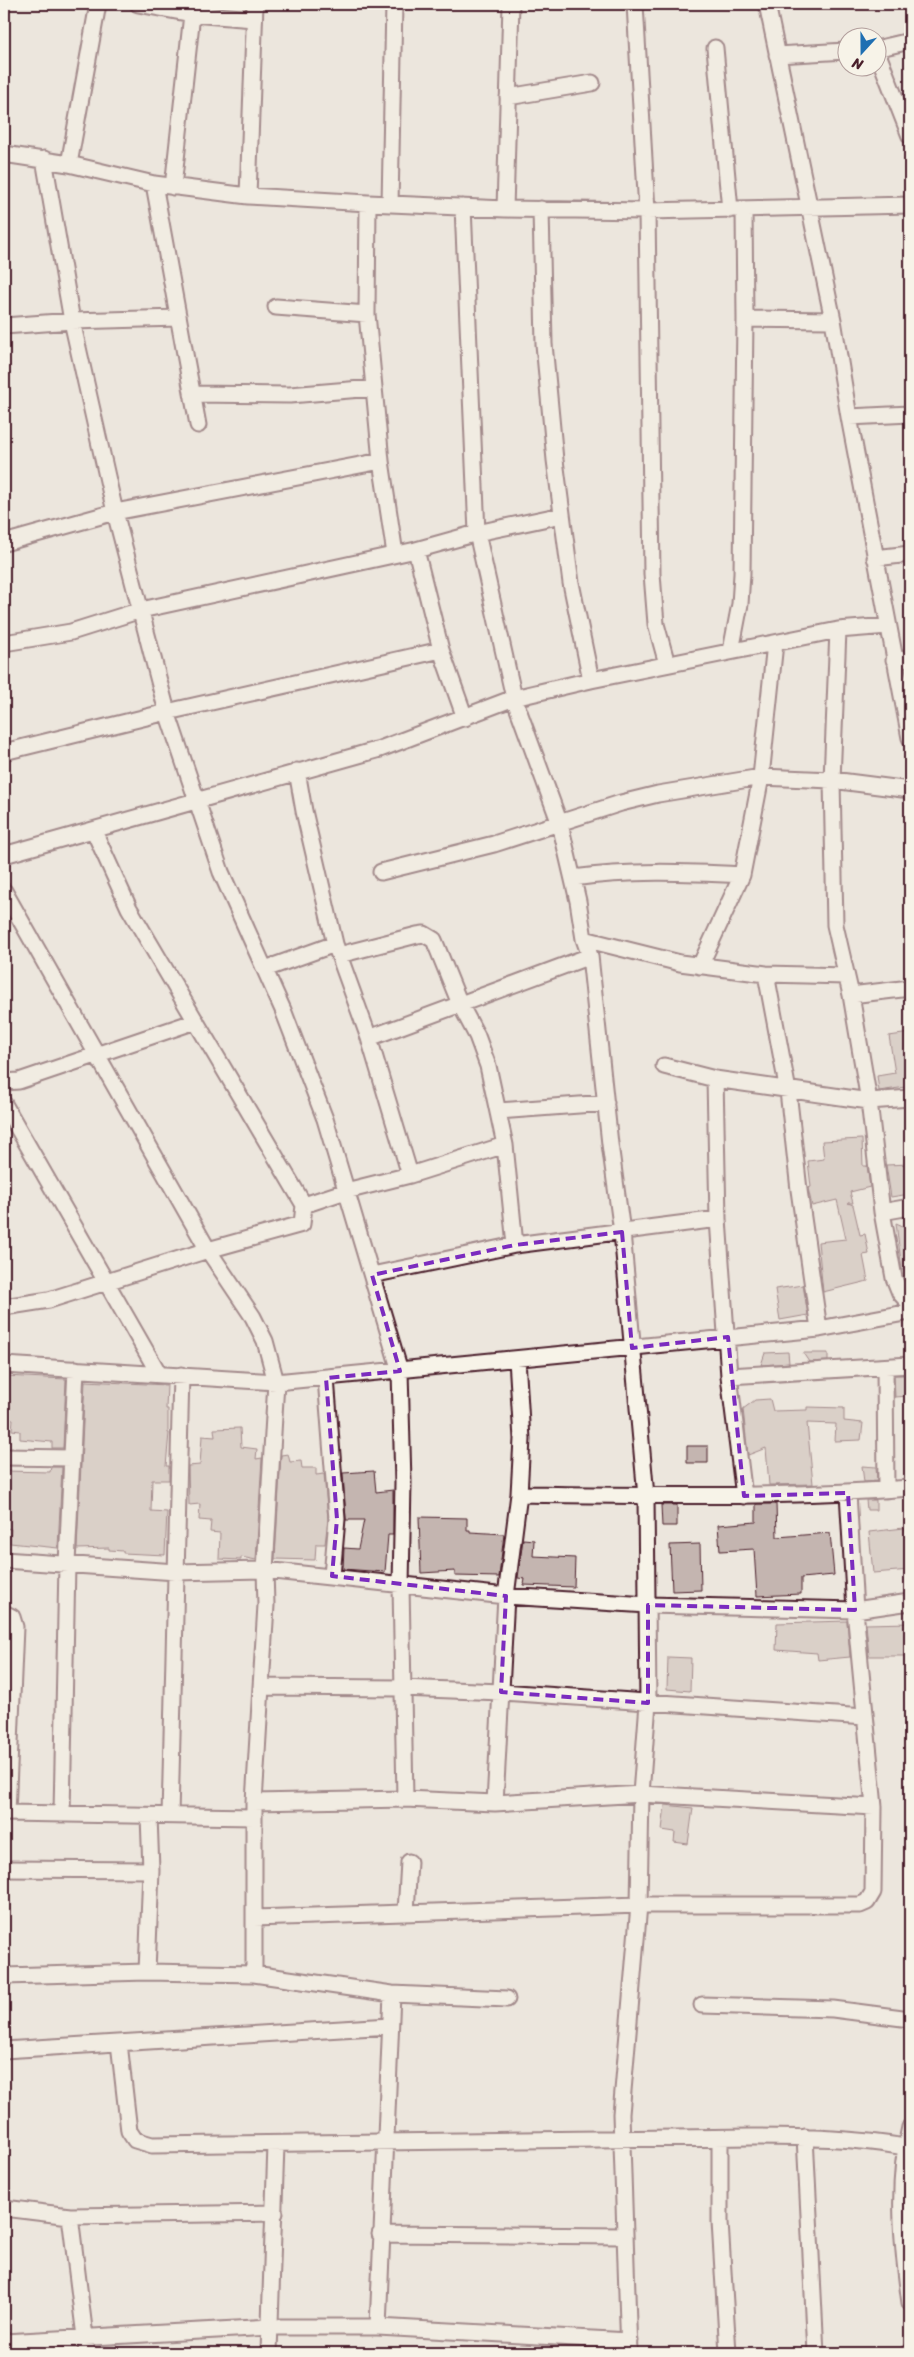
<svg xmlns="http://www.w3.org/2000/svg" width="914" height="2357" font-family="Sriracha,sans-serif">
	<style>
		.building { fill: #c4b5b0; stroke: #4a1f2b }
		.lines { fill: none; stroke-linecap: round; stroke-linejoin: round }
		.street-casing { stroke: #4a1f2b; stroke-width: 19 }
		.street { stroke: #f7f3e8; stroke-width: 15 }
		.marked { fill: none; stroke: #7b2cbf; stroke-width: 4; stroke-dasharray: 10 6; stroke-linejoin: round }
	</style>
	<rect width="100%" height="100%" fill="#ece6dd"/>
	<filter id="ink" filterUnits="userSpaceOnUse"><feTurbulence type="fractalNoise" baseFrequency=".02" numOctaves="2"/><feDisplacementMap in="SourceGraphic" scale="10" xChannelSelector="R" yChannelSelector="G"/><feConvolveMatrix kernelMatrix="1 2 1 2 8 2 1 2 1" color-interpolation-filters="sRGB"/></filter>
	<g filter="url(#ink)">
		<path class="building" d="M910,1033V1072L904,1073L906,1087L879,1091L877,1076L895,1073L889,1036Z
			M862,1139L863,1166H867L870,1187L850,1192L853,1203H848L853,1205L860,1235L865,1234L869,1254L863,1255L868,1281L823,1292L818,1242L846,1239L837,1200L812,1206L808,1188L811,1187L808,1161L824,1159L822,1141Z
			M910,1164V1194L891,1197L886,1165Z
			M896,1223L910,1229V1270H902Z
			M803,1285L808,1315L780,1320L775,1289Z
			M788,1352L789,1363L761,1365L765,1353Z
			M803,1353H828V1361L809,1362Z
			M894,1375H910V1396L895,1397Z
			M5,1376L66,1379L63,1448H52V1442L20,1439V1431L12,1430L13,1419L4,1418Z
			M85,1381L167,1385L166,1409H168V1433H169L166,1466H169V1480H152L151,1511L167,1512L165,1555L123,1553V1551L109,1550V1548L77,1549Z
			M770,1399L773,1411L807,1410V1407L844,1408V1421L863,1423L861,1440L835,1441L836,1424L807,1423L813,1484L769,1485L766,1448L748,1455L743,1409L755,1400Z
			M240,1428L241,1447L257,1449L256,1459L262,1458L256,1560L241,1557V1560L219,1559L220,1533L210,1532L211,1521L199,1520L200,1504L189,1505L188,1466L200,1465L202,1436L215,1437L214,1429Z
			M687,1446H708V1463H687Z
			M288,1454L290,1462L301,1461L302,1468H316V1475L324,1474L328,1519L325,1544H316L315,1560L275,1559L281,1455Z
			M862,1466L876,1467L877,1481L864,1482Z
			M51,1467H62L58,1548L10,1543L11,1529L4,1528V1471L50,1472Z
			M374,1471L376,1492L393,1490V1535H388L385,1572L343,1569L344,1548L358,1549L364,1520H346L343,1473Z
			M866,1500H876V1510H867Z
			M756,1504H776L777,1537L830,1533L834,1575L801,1578V1594L757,1596L754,1549L720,1551L718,1525L756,1522Z
			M661,1505H677V1526H662Z
			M419,1517L467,1518V1530H470V1532L504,1534L499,1577L455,1576V1571L421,1573Z
			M904,1528L910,1542V1570L873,1573L869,1532Z
			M523,1539L534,1540L533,1556L575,1558L574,1587L524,1585L525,1579L518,1578Z
			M700,1544L701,1590L672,1591L670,1545Z
			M847,1621L850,1657L818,1660L817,1653L776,1650L777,1623Z
			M910,1623V1656H869L866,1624Z
			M668,1657L691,1658L690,1691L667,1689Z
			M665,1805L693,1808L688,1844L674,1842L675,1832L662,1830Z"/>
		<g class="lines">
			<g class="street-casing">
				<path id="street" d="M138,4L192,14L254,19
					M635,4L647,211L652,574L656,624L667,664
					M767,4L833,320L849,417L910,738
					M910,41L876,49L910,136
					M715,48L730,210
					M777,55L846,51
					M508,97L592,83
					M4,154L69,164L154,184L248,196L368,203L505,209L647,211L910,205
					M44,159L72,321L115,512L167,712L221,872L283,1010L325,1119L400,1371L403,1483L401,1585L405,1799
					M69,164L98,4
					M154,184L198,425
					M173,187L192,14
					M248,196L255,4
					M368,203L367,314L381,461L395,554
					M390,204L394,4
					M463,207L477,533L514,698L560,824L578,901L584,939L590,956L610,1144L622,1232L646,1496L648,1703L641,1794L639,1905L621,2114L629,2353
					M505,209L511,4
					M541,209L544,344L555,460L571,583L591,680
					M276,307L367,314
					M745,319L833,320
					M4,326L72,321L178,318
					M192,394L290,395L373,388
					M849,417L910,414
					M4,543L115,512L381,461
					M416,550L441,650L465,718
					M875,558L910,554
					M838,630L832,780L835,925L851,995L869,1101L882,1212L894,1278L900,1293L910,1304
					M4,643L71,632L141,610L416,550L477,533L562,515
					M731,651L740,604L742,574L745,319L744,209
					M894,660L910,659
					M4,752L167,712L441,650
					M297,771L304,811L335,944L369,1038L410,1175
					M94,831L129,908L304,1205
					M4,855L380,749L514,698L591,680L838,630L888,626
					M381,872L494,844L621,803L658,794L761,777L832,780L910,790
					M573,878C630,870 684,872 742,875
					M4,891L208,1250L253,1317L265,1341L276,1382L265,1570L266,1605L254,1802V1974
					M584,939L680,963L766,974L846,976
					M339,955L417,935L424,934L434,940L460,1004L477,1036L488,1066L505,1145L515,1245
					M700,966L742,875L761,777L775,643
					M265,969L335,944
					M766,974L788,1091L799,1190L819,1329
					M851,995L910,988
					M369,1038L590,956
					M664,1066L715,1079L869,1101L910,1098
					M715,1079L718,1219L729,1376L744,1496
					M4,1082L19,1081L196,1021
					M4,1104L159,1374
					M498,1111L606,1103
					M882,1212L910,1207
					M372,1275L515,1245L718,1219
					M4,1307L49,1300L208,1250L302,1224L304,1205L346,1191L410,1175L505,1145
					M4,1365L276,1382L819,1329L910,1312
					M885,1367L886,1490
					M729,1376L910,1365
					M326,1378L337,1519L332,1576
					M4,1457L72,1458
					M519,1494C649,1496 780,1498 910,1488
					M4,1560L176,1572L265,1570L506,1596L648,1605L855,1610L910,1602
					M4,1613L12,1617L15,1627L7,1813
					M261,1687L402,1688L501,1692L865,1717
					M254,1802L405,1799L495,1803L641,1794L874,1807
					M495,1803L506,1596L519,1494L522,1439L517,1359
					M4,1813L254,1817
					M62,1813L67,1564L76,1369
					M170,1816L181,1375
					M4,1869L151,1870
					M406,1912L409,1862
					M254,1918L639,1905H860L867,1902L873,1892L874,1807L855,1610L848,1493
					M147,1972L151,1870L149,1816
					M4,1976L147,1972L254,1974L392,1994L507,1999
					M702,2005L833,2009L910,2019
					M119,2043L129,2131L135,2140L152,2145L752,2137C804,2137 855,2138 905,2147
					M4,2050L390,2026
					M910,2127C896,2184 902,2245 910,2303
					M805,2137L816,2353
					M720,2138V2222L728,2353
					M4,2208L70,2216L275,2213
					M70,2216L87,2353
					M380,2234L624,2236
					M378,2327L392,1994
					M4,2342L271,2327H378L629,2341
					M269,2353L276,2145
					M908,2353H910"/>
			</g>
			<use href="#street" class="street"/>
		</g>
	</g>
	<path d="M0 0H914V2357H0ZM622,1232L632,1348L728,1337L744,1496L848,1493L855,1610L648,1605V1703L501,1692L506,1596L332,1576L337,1519L326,1378L400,1371L372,1275L515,1245Z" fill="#ece6dd" fill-opacity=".55" fill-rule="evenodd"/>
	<path class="marked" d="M622,1232L632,1348L728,1337L744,1496L848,1493L855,1610L648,1605V1703L501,1692L506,1596L332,1576L337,1519L326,1378L400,1371L372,1275L515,1245Z"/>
	<rect width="914" height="2357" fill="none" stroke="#f7f3e8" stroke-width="20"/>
	<rect x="10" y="10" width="894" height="2337" fill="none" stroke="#4a1f2b" stroke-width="2" filter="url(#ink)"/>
	<g transform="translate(862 52) rotate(201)"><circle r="24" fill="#f7f3e8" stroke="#b29e9c"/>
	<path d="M0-4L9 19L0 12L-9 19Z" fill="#1f6fb2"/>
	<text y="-8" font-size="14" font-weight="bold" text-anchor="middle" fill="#4a1f2b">N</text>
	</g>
</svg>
